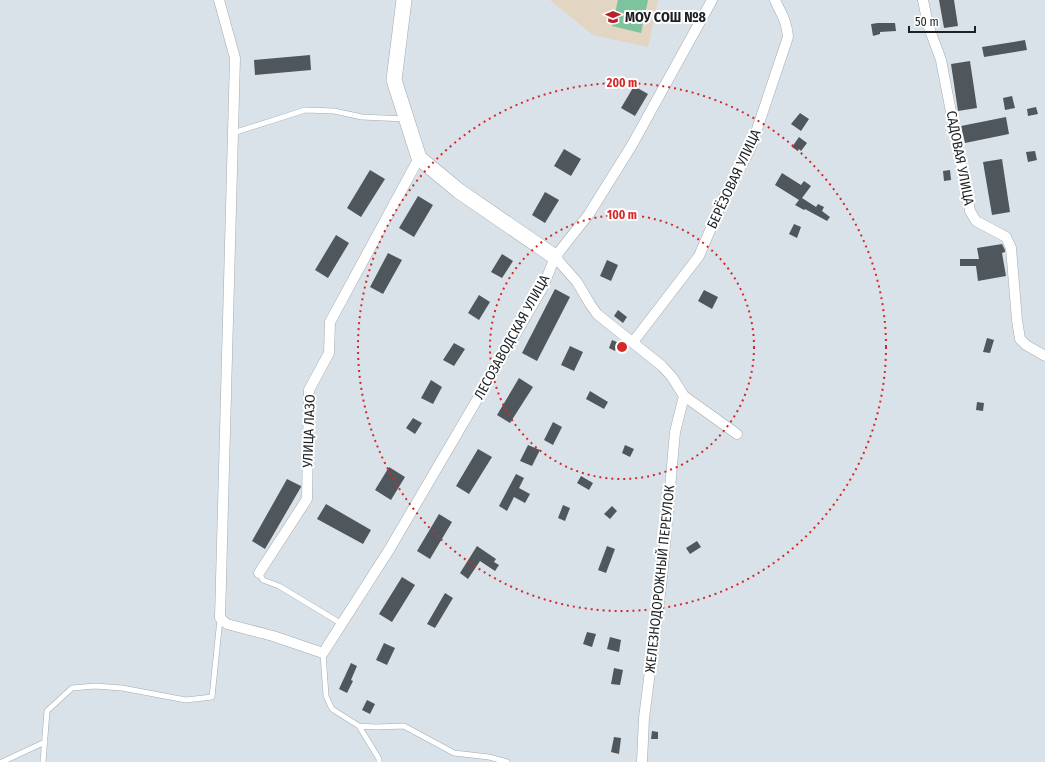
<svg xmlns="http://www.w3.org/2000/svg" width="1045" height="762" font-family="'Fira Sans Condensed',sans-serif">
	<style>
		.education { fill: #e2d5c1 }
		.green { fill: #7dc39d }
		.building { fill: #50575c }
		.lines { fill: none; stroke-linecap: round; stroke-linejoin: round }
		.lane-casing { stroke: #a4abb2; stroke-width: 6 }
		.street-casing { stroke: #a4abb2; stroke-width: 11 }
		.secondary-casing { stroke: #a4abb2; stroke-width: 16 }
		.lane { stroke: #fff; stroke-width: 5 }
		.street { stroke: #fff; stroke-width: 10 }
		.secondary { stroke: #fff; stroke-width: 15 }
		.ring { fill: none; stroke: #d62828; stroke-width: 2; stroke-dasharray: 2 4 }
		.labels { text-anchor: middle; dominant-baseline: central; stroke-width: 4; stroke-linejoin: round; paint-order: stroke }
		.poi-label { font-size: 14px; font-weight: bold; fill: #1e2123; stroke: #fff; text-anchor: start }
		.street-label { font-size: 14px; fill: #1e2123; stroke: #fff }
		.centre { fill: #d62828; stroke: #fff; stroke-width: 2 }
		.ring-label { font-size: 12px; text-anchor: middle; font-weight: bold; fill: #d62828; stroke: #fff; stroke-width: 4; stroke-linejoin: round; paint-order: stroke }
	</style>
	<rect width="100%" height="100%" fill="#d9e2e8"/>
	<path class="education" d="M550,0H658L648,47L593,35Z"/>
	<path class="green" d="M618,0H648L641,33L612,26Z"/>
	<path class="building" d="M939,0H954L958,26L944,28Z
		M878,23H895L896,31L880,32V34L873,36L871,24Z
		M1025,40L1027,50L984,57L982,47Z
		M310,55L311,70L255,75L254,60Z
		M970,61L977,108L958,111L951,64Z
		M634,86L648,94L635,116L621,108Z
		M1012,96L1015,108L1005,110L1003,98Z
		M1036,107L1038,114L1028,116L1027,109Z
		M800,113L809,119L801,131L791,124Z
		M1006,117L1009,134L965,143L961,126Z
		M799,137L807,143L801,151L799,149L798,151L792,147Z
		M564,149L581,159L571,176L554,166Z
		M1035,151L1037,160L1028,162L1026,152Z
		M1002,159L1010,212L992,215L983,162Z
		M370,170L385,179L361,217L347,208Z
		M950,170L951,180L944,181L943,171Z
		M782,173L801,185L804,181L811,186L802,198L816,207L818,204L824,207L822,211L830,217L827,221L805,209L804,210L795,205L799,200L775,185Z
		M545,192L559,200L545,223L532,215Z
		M418,196L433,205L414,237L399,228Z
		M794,224L801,227L797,238L789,234Z
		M336,235L349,243L328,278L315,270Z
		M1002,244L1005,250V252L1002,253L1006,276L978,281L976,266H960V259H979L977,248Z
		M388,253L402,260L383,294L370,287Z
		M502,254L513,261L502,278L491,272Z
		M607,260L618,265L611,281L600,276Z
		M555,289L570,297L537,361L522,353Z
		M704,290L718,297L712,309L698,301Z
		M479,295L490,302L479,320L468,313Z
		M618,310L627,317L623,323L614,316Z
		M987,338L994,340L990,353L983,352Z
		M612,340L619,343L615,351L609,348Z
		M454,343L465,349L454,366L443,360Z
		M570,346L583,352L574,371L561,365Z
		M519,378L533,387L510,423L497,415Z
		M431,380L442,387L433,404L421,398Z
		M590,391L608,402L604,409L586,399Z
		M977,402L984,403L983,411L976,410Z
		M413,418L422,423L415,434L406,428Z
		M553,422L562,427L553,445L544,440Z
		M528,445L540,450L532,466L520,461Z
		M625,445L634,449L630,457L622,453Z
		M478,449L492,457L469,494L456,486Z
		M389,467L405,477L391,500L375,490Z
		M516,474L524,478L519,488L530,494L525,503L514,497L507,511L499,506Z
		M581,476L593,483L589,490L577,483Z
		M287,479L301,486V487L265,549L252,541Z
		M326,504L371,530L363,544L317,519Z
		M563,505L570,508L565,521L558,518Z
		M612,506L617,511L610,519L604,514Z
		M439,514L452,522L430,559L417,551Z
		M697,541L701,547L690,554L686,548Z
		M477,546L496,559L494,562L499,565L495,571L480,561L468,579L460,573Z
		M607,546L615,549L606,573L598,570Z
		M402,577L415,585L392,622L379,614Z
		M445,593L453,598L435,628L427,624Z
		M587,632L596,634L592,647L583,644Z
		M610,637L621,640L619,652L607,649Z
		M384,643L395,648L387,665L376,660Z
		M351,663L357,666L351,680L353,681L347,693L339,689Z
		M614,668L623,670L620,685L611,684Z
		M367,700L375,704L370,714L362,710Z
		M652,731L658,732V739H651Z
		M614,737L621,738L619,754L611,752Z"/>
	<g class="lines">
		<g class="lane-casing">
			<path id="lane" d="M233,133L305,110L334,111L362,117L405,119
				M259,573L263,580L279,586L342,624
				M323,653L326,696L332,709L359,726L379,759V762
				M359,726L376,727L404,726L454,753L489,757L507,762
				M2,762L45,742
				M43,762L47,711L72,688L95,686L122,688L186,700L212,697L220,619"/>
		</g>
		<g class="street-casing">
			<path id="street" d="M219,0L235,58L220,618L227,624L273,636L323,653L389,550L543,287L555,257L589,214L632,145L712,0
				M923,0L928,25L941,60L970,211L976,221L1006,237L1011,248L1017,320L1020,339L1026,345L1045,356
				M555,257L577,282L590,304L597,314L662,366L672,377L684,396L737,434
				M633,342L699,256L726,193L735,178L751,147L788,37C787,21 781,14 775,0
				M259,573L307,499L309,390L329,353L330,322L419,158
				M642,762L644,718L662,578L675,432L684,396"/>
		</g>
		<g class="secondary-casing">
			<path id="secondary" d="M404,0L394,80L419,158L459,191L555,257"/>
		</g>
		<use href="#lane" class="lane"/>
		<use href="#street" class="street"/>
		<use href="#secondary" class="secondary"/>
	</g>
	<g class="ring">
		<circle cx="622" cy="347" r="132"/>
		<circle cx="622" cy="347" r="264"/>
	</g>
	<defs>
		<g id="school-bare" transform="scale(1.2)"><path d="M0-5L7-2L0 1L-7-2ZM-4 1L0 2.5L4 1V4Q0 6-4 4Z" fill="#b6252e" stroke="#fff" stroke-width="2.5" paint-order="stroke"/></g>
	</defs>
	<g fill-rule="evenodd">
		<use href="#school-bare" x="613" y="17"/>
	</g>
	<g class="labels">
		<g class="poi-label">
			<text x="625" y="17">МОУ СОШ №8</text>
		</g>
		<g class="street-label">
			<text transform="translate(960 158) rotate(79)">САДОВАЯ УЛИЦА</text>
			<text transform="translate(734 179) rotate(-65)">БЕРЁЗОВАЯ УЛИЦА</text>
			<text transform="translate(512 337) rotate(-61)">ЛЕСОЗАВОДСКАЯ УЛИЦА</text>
			<text transform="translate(309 431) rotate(-88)">УЛИЦА ЛАЗО</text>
			<text transform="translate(660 579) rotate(-84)">ЖЕЛЕЗНОДОРОЖНЫЙ ПЕРЕУЛОК</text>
		</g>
	</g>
	<circle cx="622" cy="347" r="6" class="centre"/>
	<g class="ring-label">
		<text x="622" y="87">200 m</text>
		<text x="622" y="219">100 m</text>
	</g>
	<path d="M909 26v6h66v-6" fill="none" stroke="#1e2123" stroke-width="2"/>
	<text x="915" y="26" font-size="12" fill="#1e2123" stroke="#ffffff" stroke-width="3" paint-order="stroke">50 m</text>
</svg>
